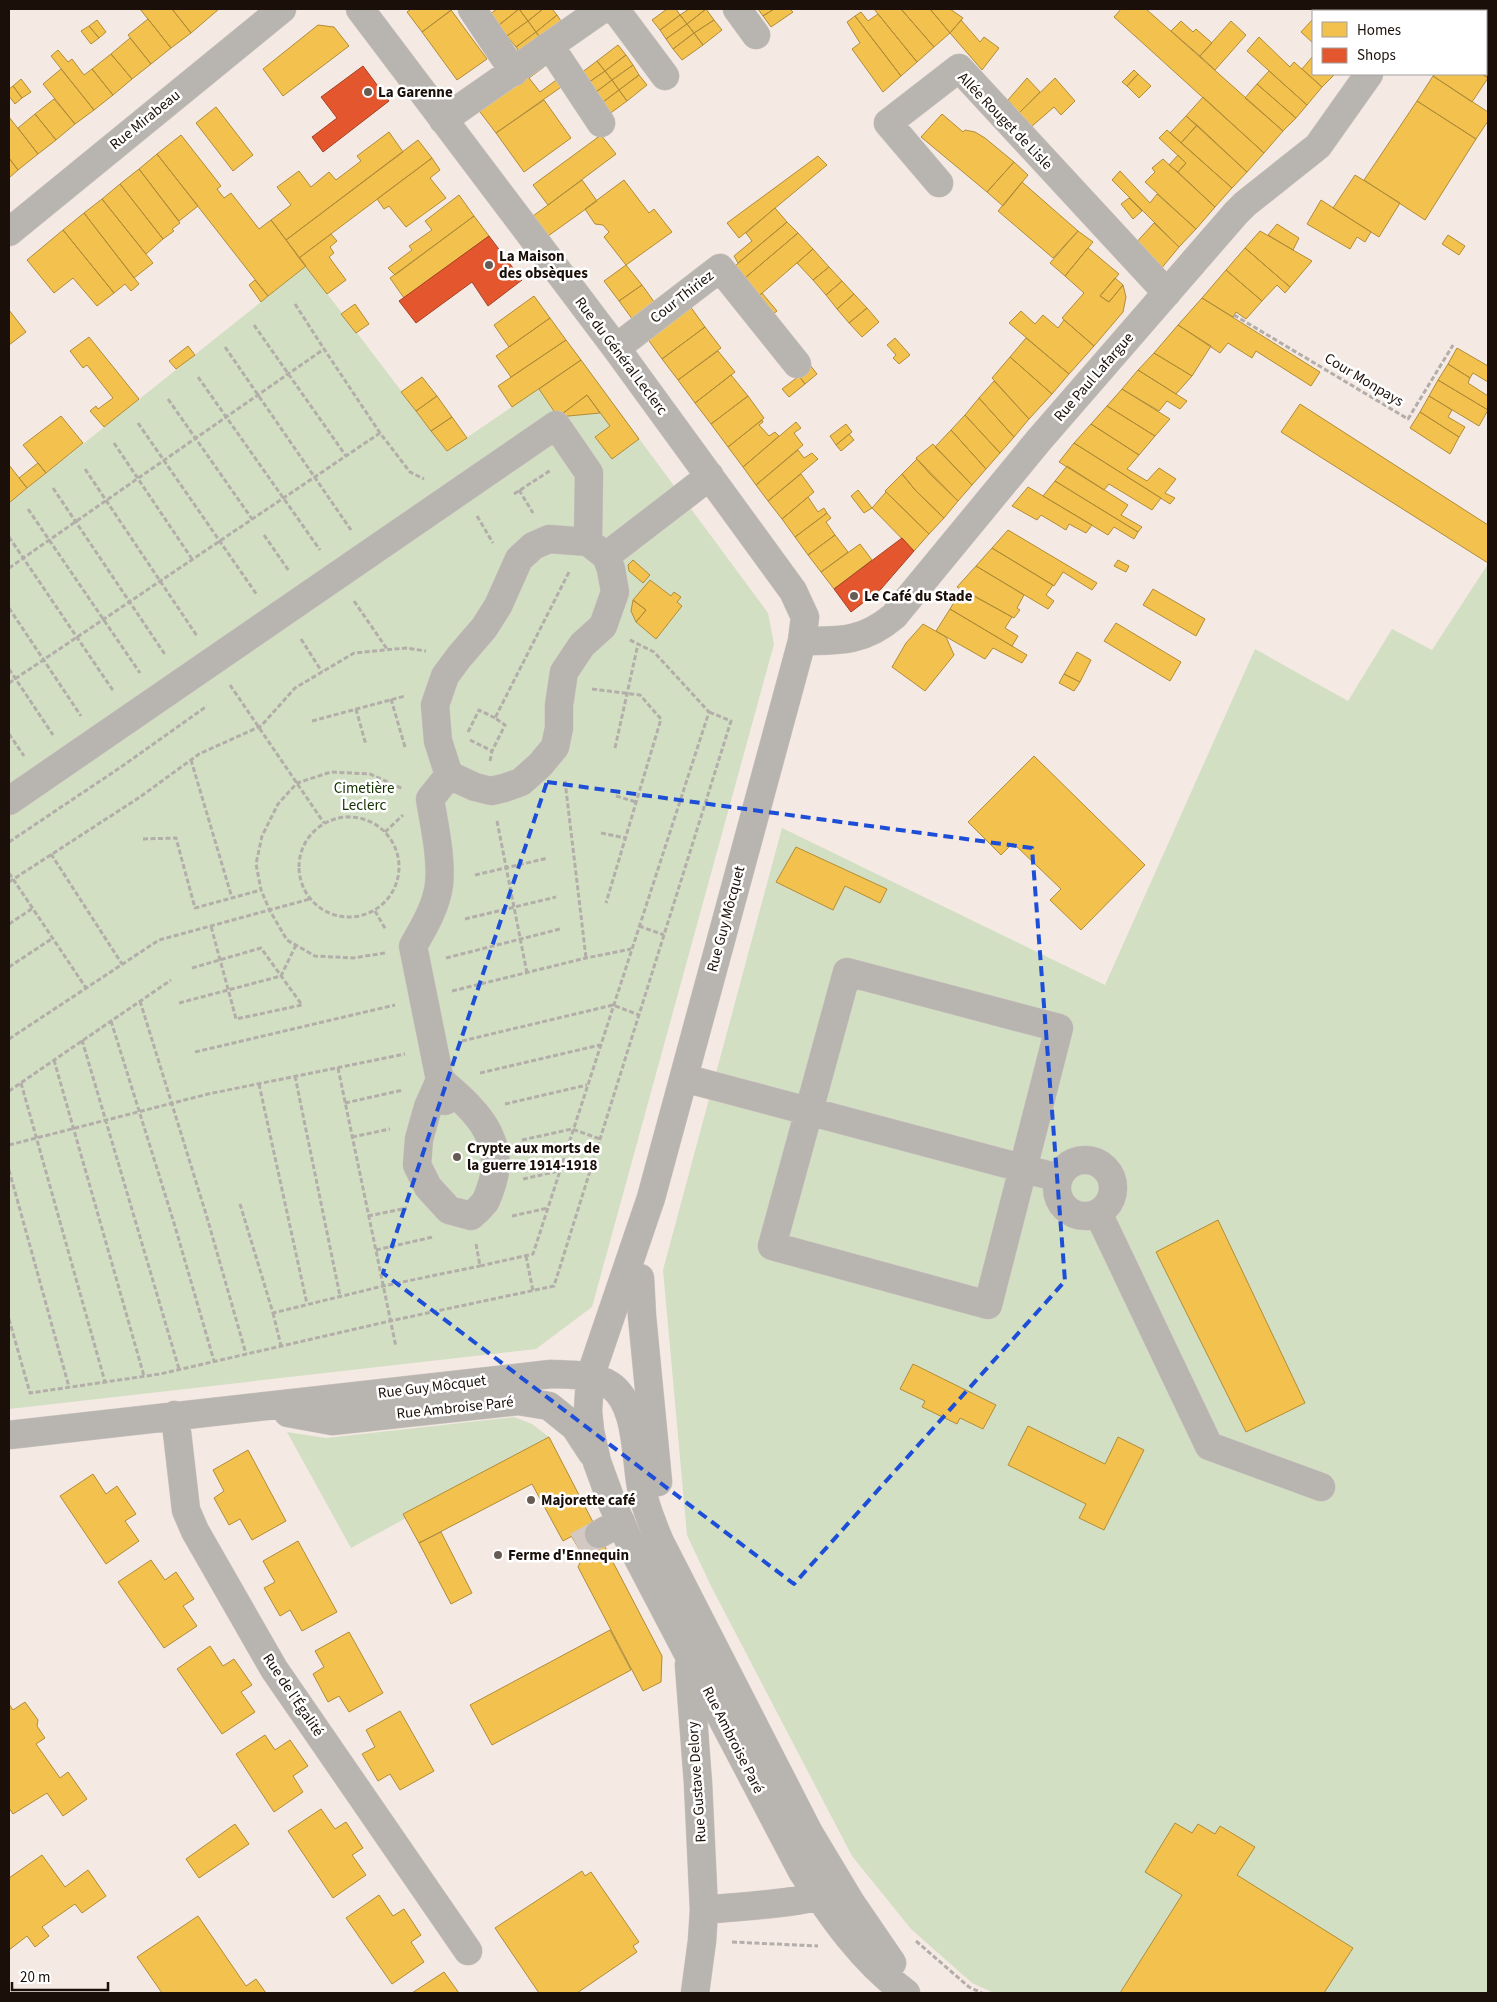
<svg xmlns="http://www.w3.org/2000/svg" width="1497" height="2002" font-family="'Source Sans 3',sans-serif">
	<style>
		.green { fill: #d2dfc3 }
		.homes { fill: #f2c14e; stroke: #b18c39 }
		.shops { fill: #e4572e; stroke: #a74123 }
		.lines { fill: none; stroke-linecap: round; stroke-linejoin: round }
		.minor-tunnel { stroke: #d3c8c2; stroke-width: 28; stroke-dasharray: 28 14; stroke-linecap: butt }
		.minor-casing { stroke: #cfc7c2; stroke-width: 29 }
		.path { stroke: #b3aea9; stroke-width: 3; stroke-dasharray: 5 2.5; stroke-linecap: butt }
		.minor { stroke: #b8b4b0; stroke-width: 28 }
		.marked { fill: none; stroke: #1d4ed8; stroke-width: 4; stroke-dasharray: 10 6; stroke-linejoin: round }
		.poi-dot { fill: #665b55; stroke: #fff; stroke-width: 2 }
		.labels { text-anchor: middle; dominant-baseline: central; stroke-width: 5; stroke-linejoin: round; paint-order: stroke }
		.poi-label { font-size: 15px; font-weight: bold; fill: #1a0f09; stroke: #fff; text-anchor: start }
		.street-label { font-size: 15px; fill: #1a0f09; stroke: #fff }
		.park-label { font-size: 15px; fill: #133200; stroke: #fff }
	</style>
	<rect width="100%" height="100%" fill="#f4e9e3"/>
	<path class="green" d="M306,266L447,451L581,360L768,613L774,644L592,1307L536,1349L9,1409V503Z
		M1488,564V1993H994L972,1983L911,1929L852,1856L711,1586L687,1535L663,1270L782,828L1105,985L1255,649L1348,701L1392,629L1432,650Z
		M514,1417L532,1424L549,1437L404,1514L406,1518L351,1548L287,1432L326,1438Z"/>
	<path class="homes" d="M140,9H172L191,33L171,48Z
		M172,9H219L191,33Z
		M411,9H453L422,32L407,12Z
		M497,9H519L499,25L490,14Z
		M519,9H543L528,21Z
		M519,9L528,21L507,36L499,25Z
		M543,9H552L557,15L536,32L528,21Z
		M667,9H676L680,15L660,30L652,20Z
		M689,9H706L687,24L680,15Z
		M706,9L714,20L694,33L687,24Z
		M758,9H774L763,16Z
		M774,9H790L793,12L771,27L763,16Z
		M874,9H901L934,47L917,62Z
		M901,9H930L950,33L934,47Z
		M930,9H950L963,18L950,33Z
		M1121,9H1146L1283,131L1264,153L1114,17Z
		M451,10L487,59L457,80L422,32Z
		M861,12L868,21L878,14L917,62L901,76L855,16Z
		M557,15L565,27L544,43L536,32Z
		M680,15L687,24L666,39L660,30Z
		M855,16L901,76L883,92L852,49L860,43L847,22Z
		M148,19L171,48L151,64L128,35Z
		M1313,19V43L1301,32Z
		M97,20L106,32L99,38L89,26Z
		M714,20L722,30L703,45L694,33Z
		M961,20L980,42L984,37L999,48L982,70L950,33Z
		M528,21L536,32L516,47L507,36Z
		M1181,21L1193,32L1196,29L1212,43L1200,56L1171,31Z
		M1231,21L1246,35L1215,70L1200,56Z
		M687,24L694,33L673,49L666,39Z
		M318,25L334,27L349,46L283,96L263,69Z
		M89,26L99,38L91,44L81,31Z
		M1486,26L1488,28V78L1482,74H1486Z
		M536,32L540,38L520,53L516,47Z
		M694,33L703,45L682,60L673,49Z
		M1259,37L1290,67L1294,62L1322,87L1307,105L1247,51Z
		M130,38L151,64L132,79L111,54Z
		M618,45L626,55L605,71L597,61Z
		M58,50L68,62L72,59L84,75L92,69L113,95L94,110L51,56Z
		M111,54L132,79L113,95L92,69Z
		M626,55L633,65L612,80L605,71Z
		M1313,56V74H1335L1322,87L1302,69Z
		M552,61L529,78L540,92L559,78L564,85L496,133L477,108Z
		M597,61L605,71L585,85L577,76Z
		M633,65L639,75L619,90L612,80Z
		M61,69L94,110L75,124L43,84Z
		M1134,70L1138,74L1127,86L1122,82Z
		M605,71L612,80L592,95L585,85Z
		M1269,71L1307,105L1296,118L1257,84Z
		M1138,74L1151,86L1139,98L1127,86Z
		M1435,74H1482L1488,78L1472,102L1433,76Z
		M639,75L647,85L627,101L619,90Z
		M1433,76L1488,112V121L1476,139L1417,101Z
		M1027,78L1040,92L1019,113L1008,100Z
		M1055,78L1075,101L1061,115L1054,107L1031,127L1019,113Z
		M21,79L31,92L22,98L13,86Z
		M612,80L619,90L599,105L592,95Z
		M1257,84L1296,118L1283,131L1245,98Z
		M13,86L22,98L15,104L9,96V89Z
		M619,90L627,101L608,115L599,105Z
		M1203,97L1264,153L1247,172L1186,116Z
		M54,99L75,124L56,140L35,114Z
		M544,100L571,138L524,172L496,133Z
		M1417,101L1476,139L1425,220L1364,180Z
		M216,107L253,155L233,171L196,123Z
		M35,114L56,140L38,154L18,128Z
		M942,114L963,132L965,130L975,132L985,138L1014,162L987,192L921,137Z
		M1186,116L1197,125L1181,143L1170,133Z
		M9,117L38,154L18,170L9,158Z
		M1197,125L1247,172L1232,188L1181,143Z
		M1167,130L1232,188L1215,207L1178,172L1186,163L1159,138Z
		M389,132L403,152L286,240L271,220L291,205L277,187L299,171L311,187L329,172L336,180L361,161L357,156Z
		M181,135L221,186L217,189L224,198L231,193L259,229L271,220L306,266L268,296L157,154Z
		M601,135L616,154L548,205L533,185Z
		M418,140L432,158L299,258L286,240Z
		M157,154L198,206L179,221L139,169Z
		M1178,155L1186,163L1178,172L1169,165Z
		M818,156L827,165L739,238L727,223Z
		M9,158L18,170L9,178Z
		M432,158L440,170L430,178L446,198L406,227L389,206L384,209L377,199Z
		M1163,159L1215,207L1196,229L1145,182L1155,172L1152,168Z
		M1014,162L1028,175L1003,206L987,192Z
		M139,169L180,223L172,229L174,231L163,239L120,184Z
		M1120,171L1150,203L1157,194L1196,229L1179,247L1112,180Z
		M1355,175L1400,203L1379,237L1333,208Z
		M582,180L597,201L548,236L533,216Z
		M624,180L649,213L654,209L672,232L626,265L604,237L609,232L603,225L595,224L585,209Z
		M1022,182L1078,231L1053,258L998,211Z
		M120,184L163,239L146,254L102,199Z
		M459,195L474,216L395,275L388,268L412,250L409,246L432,230L425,221Z
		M1129,198L1142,211L1133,219L1121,204Z
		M102,199L153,263L134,278L84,213Z
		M1321,200L1371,232L1365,242L1357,237L1350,249L1307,224Z
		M775,208L787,222L738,263L734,256L752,241L746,233Z
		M84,213L139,284L131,291L125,284L114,293L63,230Z
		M474,216L489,236L404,298L390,278Z
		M787,222L798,233L739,283L729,271Z
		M1154,223L1179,247L1160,270L1133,246Z
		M1277,224L1299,238L1293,250L1268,235Z
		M63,230L114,293L97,306L73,278L54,293L27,260Z
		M1078,231L1093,242L1065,276L1050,263Z
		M1260,231L1312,261L1290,287L1245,248Z
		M798,233L813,249L753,301L739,283Z
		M331,234L337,241L330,247L334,253L329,257L346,280L327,294L299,258Z
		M1448,235L1465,246L1459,255L1442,244Z
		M1088,248L1119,274L1100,296L1109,302L1123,285L1126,297L1123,312L1094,346L1062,318L1084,293L1065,276Z
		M1245,248L1290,287L1285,293L1277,285L1262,301L1226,270Z
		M813,249L829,267L813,280L797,263Z
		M626,265L642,285L619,301L604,281Z
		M829,267L842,281L826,295L813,280Z
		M1226,270L1262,301L1246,319L1236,312L1233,317L1202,298Z
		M1115,278L1123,285L1109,302L1100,296Z
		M255,280L268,296L261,302L249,285Z
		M842,281L854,294L837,309L826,295Z
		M642,285L657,306L636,324L619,301Z
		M762,293L777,311L767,319L753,301Z
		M854,294L867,308L849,323L837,309Z
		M534,296L550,318L509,347L494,325Z
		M1202,298L1320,372L1311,386L1256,351L1252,358L1228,343L1220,353L1178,325Z
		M355,304L369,324L356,333L341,314Z
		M690,306L705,327L662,359L647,338Z
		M867,308L879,322L862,337L849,323Z
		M9,310L26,332L9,345Z
		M1021,311L1035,324L1043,315L1058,328L1064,320L1094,346L1069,374L1009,323Z
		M550,318L566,340L511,377L496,356Z
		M1178,325L1211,346L1192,376L1154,353Z
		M705,327L721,348L678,380L662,359Z
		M89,337L139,399L104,427L90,411L96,406L98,409L113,398L87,365L83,368L70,351Z
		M895,338L910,355L899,364L893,358L896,355L887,345Z
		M1026,338L1069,374L1052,394L1010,357Z
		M566,340L581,360L512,407L498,386Z
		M188,346L195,355L176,369L169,361Z
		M1457,348L1488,366V382L1473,373L1470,378L1448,364Z
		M718,351L735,372L695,403L678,380Z
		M1154,353L1192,376L1176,394L1138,370Z
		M1010,357L1052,394L1029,419L992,378Z
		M581,360L639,439L612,459L595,437L610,426L587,395L558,417L539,389Z
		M1448,364L1470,378L1468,383L1488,396V410L1438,380Z
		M810,365L817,374L805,384L799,376Z
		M1138,370L1187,401L1180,409L1167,401L1159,411L1122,389Z
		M731,375L748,396L711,424L695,403Z
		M799,376L805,384L789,397L782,389Z
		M422,377L437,396L416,411L401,392Z
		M1438,380L1488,410L1479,426L1429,396Z
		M994,381L1029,419L1014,437L979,398Z
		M1122,389L1170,419L1155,436L1107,406Z
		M587,395L600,413L558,417Z
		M437,396L452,417L431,431L416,411Z
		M748,396L764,418L728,447L711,424Z
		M1429,396L1452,410L1448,417L1465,427L1459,437L1420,412Z
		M979,398L1014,437L1000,453L965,415Z
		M1300,404L1488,525V563L1281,432Z
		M1107,406L1155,436L1139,455L1091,424Z
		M1420,412L1459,437L1450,454L1410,428Z
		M965,415L1000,453L986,469L951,430Z
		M61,416L83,443L46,473L23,445Z
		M452,417L467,438L447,451L431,431Z
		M762,420L763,422L759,425L769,436L775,432L779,436L743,467L728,447Z
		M796,422L801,428L794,433L803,445L756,485L743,467Z
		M846,424L852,432L836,445L830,436Z
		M1091,424L1139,455L1127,469L1147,481L1159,468L1176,479L1165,493L1175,498L1170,504L1074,443Z
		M951,430L986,469L972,485L935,447Z
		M849,434L854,440L841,451L836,445Z
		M1074,443L1161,498L1152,510L1109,484L1104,490L1059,462Z
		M933,444L972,485L958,501L930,474L916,458Z
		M798,450L804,458L812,453L818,459L768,501L756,485Z
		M917,459L958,501L944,518L916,491L902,474Z
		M38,463L46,473L27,488L19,478Z
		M9,465L27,488L9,503Z
		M1067,466L1128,505L1121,515L1142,527L1138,532L1055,481Z
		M801,474L814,492L782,519L768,501Z
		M902,474L916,491L944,518L929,534L885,491Z
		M1055,481L1138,532L1134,539L1114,527L1108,535L1043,496Z
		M1028,487L1092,525L1086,533L1069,524L1066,530L1041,515L1037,520L1012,506Z
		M858,490L872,508L864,513L851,496Z
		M886,492L929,534L914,551L872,508Z
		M808,497L818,512L824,508L827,513L795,537L782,519Z
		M827,513L831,518L826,522L835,535L808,555L795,537Z
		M1008,530L1097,583L1092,590L1063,572L1054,586L992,548Z
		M835,535L848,552L821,572L808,555Z
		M860,544L872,560L834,589L821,572Z
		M992,548L1053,585L1046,595L1054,601L1048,609L976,566Z
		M633,560L650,575L643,583L629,571L628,565Z
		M1118,560L1129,566L1126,572L1114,566Z
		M976,566L1024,595L1017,608L1020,610L1014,618L957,587Z
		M650,580L671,596L674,592L681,597L677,602L682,606L656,639L636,622L646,610L633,600Z
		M962,589L1012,617L1005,628L1018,636L1012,646L950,609Z
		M1153,589L1205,619L1196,636L1143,605Z
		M633,600L646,610L636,622L631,611Z
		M950,609L1027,655L1022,663L993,648L985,659L936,631Z
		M1116,623L1181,662L1170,681L1104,641Z
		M923,624L946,637L954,655L925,691L892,667L906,643Z
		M1077,652L1091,660L1080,682L1064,674Z
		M1064,674L1080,682L1074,691L1059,683Z
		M1034,756L1145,865L1081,930L1050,900L1061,889L1013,843L1001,855L968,822Z
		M796,847L887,889L880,903L845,886L833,910L776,882Z
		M1218,1220L1305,1403L1246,1432L1156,1252Z
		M913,1364L996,1405L983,1429L960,1418L957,1424L922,1407L925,1401L900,1389Z
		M1028,1426L1105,1464L1118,1437L1144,1450L1104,1530L1079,1518L1086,1504L1008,1465Z
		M549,1437L594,1524L563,1541L532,1484L419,1543L403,1514Z
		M248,1450L286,1521L252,1540L240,1519L229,1525L214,1498L224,1491L213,1470Z
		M93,1474L106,1494L117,1486L136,1514L125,1521L139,1541L106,1564L60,1496Z
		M594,1524L604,1545L583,1556L572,1537Z
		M441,1532L472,1593L451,1604L419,1543Z
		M298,1541L337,1612L302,1631L290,1610L280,1616L264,1588L275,1582L263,1561Z
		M604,1545L662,1656L661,1682L643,1691L578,1567L583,1556Z
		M151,1560L165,1580L176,1572L194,1599L183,1606L197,1626L164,1648L118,1582Z
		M610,1630L631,1670L492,1745L470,1705Z
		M349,1632L383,1693L349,1712L339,1696L328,1702L313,1674L324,1667L315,1651Z
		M210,1646L223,1666L234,1659L252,1685L241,1692L255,1712L222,1734L177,1669Z
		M25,1702L38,1720L37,1726L45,1738L36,1744L60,1778L68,1772L87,1799L63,1816L47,1793L13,1814L9,1808V1704L13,1710Z
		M400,1711L434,1771L400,1790L390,1774L378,1781L362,1754L375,1747L366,1730Z
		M265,1735L275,1750L290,1740L308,1766L293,1776L303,1792L274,1812L236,1754Z
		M321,1809L335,1829L346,1822L363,1848L352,1855L366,1875L333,1898L288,1831Z
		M1175,1823L1192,1833L1198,1824L1215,1834L1220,1826L1255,1847L1237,1875L1353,1948L1324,1993H1120L1182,1895L1145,1872Z
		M235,1824L249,1844L199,1878L186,1859Z
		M42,1855L65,1887L88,1870L106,1896L82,1913L75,1904L42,1927L49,1936L35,1947L27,1936L9,1950V1878Z
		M582,1871L585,1876L591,1872L639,1942L633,1946L637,1952L577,1993H539L495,1928Z
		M379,1895L393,1916L404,1909L421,1935L411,1942L424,1962L392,1984L346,1918Z
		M198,1916L246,1986L256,1979L266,1993H162L137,1957Z
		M444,1972L459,1993H412Z"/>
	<path class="shops" d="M363,66L389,101L323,152L312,137L337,118L321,97Z
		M489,236L522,280L488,306L472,282L416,323L399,301Z
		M902,538L914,551L881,589L851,612L834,589Z"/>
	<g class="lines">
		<path class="minor-tunnel" d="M577,1546L599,1534"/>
		<g class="minor-casing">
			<path id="minor" d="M360,9L616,348L793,591L805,617L802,641L651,1198L590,1377L588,1411L590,1431L597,1462L612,1503L630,1543L802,1871C831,1915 862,1961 906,1993
				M472,9L514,72
				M615,9L665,76
				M737,9L756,35
				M1366,9L1371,11
				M1407,11L1408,9
				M550,46L601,123
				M443,120L602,9
				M939,183L888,123L959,68L1167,293
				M9,232L282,9
				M616,348L720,268L797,364
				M606,556L611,569L615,592L603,626L582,645L564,672L559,705V728L555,747L540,765L521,782L504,788L491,791L475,787L449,775L438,741L435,705L445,676L459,657L484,628L498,606L519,559L533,546L549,539L588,542L606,556L710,476
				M802,641C839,641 864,642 894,616L1039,440L1236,213L1245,204L1318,146L1369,74
				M9,801L556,425L589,473L588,542
				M847,972L1059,1028L988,1305L772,1246Z
				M684,1078L1059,1178
				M445,1101L440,1080C472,1107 507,1138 492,1184C490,1190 488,1197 485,1202C481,1207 476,1212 471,1216L449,1210L428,1187L417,1165L419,1139L428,1107L440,1080L413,946C424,927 436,907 439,885C442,859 434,824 430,799L449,775
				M1057 1188a28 28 0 1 1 56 0a28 28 0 1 1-56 0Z
				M1098,1213L1209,1446L1321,1487
				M640,1278L642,1316L658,1482
				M288,1413L332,1421L518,1401L549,1406L575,1427L592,1453
				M175,1415L186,1510L195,1531L274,1669L468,1951
				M9,1435L551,1374C572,1375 593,1374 610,1385C639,1404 635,1462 642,1492C647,1510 653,1526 660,1542L809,1833L851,1903L892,1963
				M599,1534L621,1522
				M689,1665L698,1783L704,1910L702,1941L695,1993
				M704,1910C730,1907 815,1903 833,1891"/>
		</g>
		<path class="path" d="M295,304L324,349
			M1234,315L1408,419L1453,345
			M254,325L346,456
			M225,347L351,530
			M198,377L320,550
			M168,399L252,519
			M138,423L257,595
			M114,443L192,559
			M85,469L197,636
			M53,488L166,656
			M519,490L533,513
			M514,494L551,470
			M28,509L140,673
			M477,516L493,543
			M264,535L289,571
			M9,537L114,692
			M9,568L324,349L380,433L410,472L424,479
			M354,601L387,649
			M9,608L81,716
			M301,639L322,672
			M9,669L53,735
			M9,683L380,433
			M230,685L324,823
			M592,689L640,695L661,719L606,903
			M391,699L405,747
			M356,709L366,745
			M312,721L405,696
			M468,732L479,710L495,718
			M9,734L24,756
			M470,740L492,751
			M615,748L638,644
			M191,760L232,898
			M490,761L492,751L505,725L495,718L569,572
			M565,781L586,958
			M616,796L636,802
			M299 867a50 50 0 1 1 100 0a50 50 0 1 1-100 0Z
			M497,821L527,973
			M385,832L403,815
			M601,833L626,838
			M143,839L176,838L195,908L261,890
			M9,842L121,767L207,706
			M51,854L122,964
			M9,873L86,988
			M475,875L548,858
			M9,882L140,797L199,754L261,726L295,688L354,653L406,648L426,651
			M375,911L386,930
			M465,919L556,897
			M9,924L33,908
			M639,926L664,935
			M385,953L353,958L315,956L287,940L270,911L261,890L256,864L262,836L278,804L297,783L331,772L370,774L403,789
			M446,958L560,929
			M9,967L53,938
			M192,968L261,948L302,1005L236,1019C228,988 219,957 211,926
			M452,991L586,958L631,949
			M140,1001L206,1214L246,1354
			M179,1003L281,976L296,945
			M111,1021L174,1223L214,1361
			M9,1039L159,940L310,899
			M82,1040L179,1369
			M462,1041L613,1005L639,1015
			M195,1052L395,1005
			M54,1060L144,1376
			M338,1068L396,1347
			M480,1073L600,1045
			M295,1076L340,1296
			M21,1083L105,1382
			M259,1084L307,1304
			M9,1091L171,980
			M345,1103L403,1090
			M505,1104L587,1085
			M352,1137L390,1129
			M522,1140L572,1129L600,1139
			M9,1145L208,1094L405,1054
			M9,1170L69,1387
			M523,1179L559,1171
			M240,1204L273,1313L383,1286L480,1266
			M368,1216L407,1208
			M512,1216L548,1208
			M476,1244L480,1266L533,1254L709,712L654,652L628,639
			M376,1250L433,1237
			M526,1256L533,1291
			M273,1313L281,1346
			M9,1319L30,1393L160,1374L390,1321L554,1286L731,721L709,712
			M916,1941L969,1987L982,1993
			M732,1942L818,1946"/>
		<use href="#minor" class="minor"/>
	</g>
	<path class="marked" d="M547,782L1032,848L1065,1281L794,1584L383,1273Z"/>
	<g class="poi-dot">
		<circle cx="368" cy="92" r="5"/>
		<circle cx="489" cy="265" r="5"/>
		<circle cx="854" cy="596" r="5"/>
		<circle cx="457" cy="1157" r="5"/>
		<circle cx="531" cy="1500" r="5"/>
		<circle cx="498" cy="1555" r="5"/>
	</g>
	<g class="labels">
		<g class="poi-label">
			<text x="378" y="92">La Garenne</text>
			<text x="499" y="256">La Maison<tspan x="499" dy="17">des obsèques</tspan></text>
			<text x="864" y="596">Le Café du Stade</text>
			<text x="467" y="1148">Crypte aux morts de<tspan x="467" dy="17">la guerre 1914-1918</tspan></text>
			<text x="541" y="1500">Majorette café</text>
			<text x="508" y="1555">Ferme d'Ennequin</text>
		</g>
		<g class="street-label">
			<text transform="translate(145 120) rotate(-39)">Rue Mirabeau</text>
			<text transform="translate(1005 121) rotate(46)">Allée Rouget de Lisle</text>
			<text transform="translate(682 297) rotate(-38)">Cour Thiriez</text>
			<text transform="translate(621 356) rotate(53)">Rue du Général Leclerc</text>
			<text transform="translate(1094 377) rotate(-49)">Rue Paul Lafargue</text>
			<text transform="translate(1364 380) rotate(31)">Cour Monpays</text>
			<text transform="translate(726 919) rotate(-75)">Rue Guy Môcquet</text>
			<text transform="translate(432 1387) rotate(-7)">Rue Guy Môcquet</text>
			<text transform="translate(455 1408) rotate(-6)">Rue Ambroise Paré</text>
			<text transform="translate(293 1695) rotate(56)">Rue de l'Égalité</text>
			<text transform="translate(733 1740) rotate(63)">Rue Ambroise Paré</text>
			<text transform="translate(697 1782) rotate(-94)">Rue Gustave Delory</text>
		</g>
		<g class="park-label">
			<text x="364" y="788">Cimetière<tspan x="364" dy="17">Leclerc</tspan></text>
		</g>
	</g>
	<rect width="1497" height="2002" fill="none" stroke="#1a0f09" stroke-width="20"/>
	<rect x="1312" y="10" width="175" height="65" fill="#ffffff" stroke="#a39f9d"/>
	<rect x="1322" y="22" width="25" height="15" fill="#f2c14e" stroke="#a39f9d"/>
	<text x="1357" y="35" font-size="15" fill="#1a0f09">Homes</text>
	<rect x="1322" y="48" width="25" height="15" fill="#e4572e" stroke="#a39f9d"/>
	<text x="1357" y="60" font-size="15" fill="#1a0f09">Shops</text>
	<path d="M12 1982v8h96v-8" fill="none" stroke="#1a0f09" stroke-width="2.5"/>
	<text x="20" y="1982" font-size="15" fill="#1a0f09" stroke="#ffffff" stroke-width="4" paint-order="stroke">20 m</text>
</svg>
